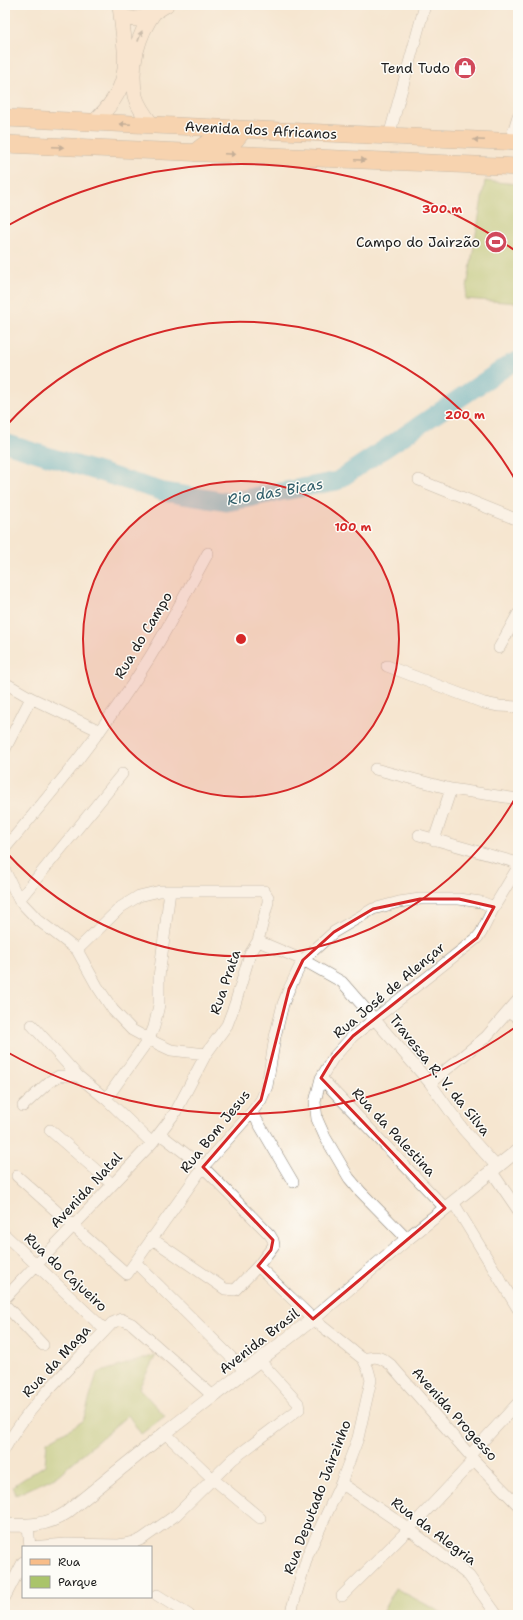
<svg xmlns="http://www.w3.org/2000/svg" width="523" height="1620" font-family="'Shantell Sans',sans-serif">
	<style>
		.green { fill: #aac46a; stroke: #637043 }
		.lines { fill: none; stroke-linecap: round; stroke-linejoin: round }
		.river { stroke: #4aaec9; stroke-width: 19 }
		.minor-casing { stroke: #898176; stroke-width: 12 }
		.tertiary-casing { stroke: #898176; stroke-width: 14 }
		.secondary-casing { stroke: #898176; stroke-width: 16 }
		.primary-casing { stroke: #898176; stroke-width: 18 }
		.minor { stroke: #fff; stroke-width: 11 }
		.tertiary { stroke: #fff; stroke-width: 13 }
		.secondary { stroke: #fce5cf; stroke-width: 15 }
		.primary { stroke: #f8bd88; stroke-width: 17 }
		.oneway { fill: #978b7e }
		.oneway2 { fill: #8a6c52 }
		.marked { fill: none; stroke: #d62828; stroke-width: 3; stroke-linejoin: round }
		.ring { fill: none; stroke: #d62828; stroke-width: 2 }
		.labels { text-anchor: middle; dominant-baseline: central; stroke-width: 3; stroke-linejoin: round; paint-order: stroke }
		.poi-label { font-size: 14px; fill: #1c1c1c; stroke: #fdfcf7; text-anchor: end }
		.street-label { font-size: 14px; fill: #1c1c1c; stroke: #fdfcf7 }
		.water-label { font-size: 15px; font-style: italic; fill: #315e6a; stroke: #fdfcf7 }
		.centre { fill: #d62828; stroke: #fdfcf7; stroke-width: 2 }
		.ring-label { font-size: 12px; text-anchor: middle; font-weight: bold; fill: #d62828; stroke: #fdfcf7; stroke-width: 3; stroke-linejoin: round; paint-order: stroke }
	</style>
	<rect width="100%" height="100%" fill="#fdfcf7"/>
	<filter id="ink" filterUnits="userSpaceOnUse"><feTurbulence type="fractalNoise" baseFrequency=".025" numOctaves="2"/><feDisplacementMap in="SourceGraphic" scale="8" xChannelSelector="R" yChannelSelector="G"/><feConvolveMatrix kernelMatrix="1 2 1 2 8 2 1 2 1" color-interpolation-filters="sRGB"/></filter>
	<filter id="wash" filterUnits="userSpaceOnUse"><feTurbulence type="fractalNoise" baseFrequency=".012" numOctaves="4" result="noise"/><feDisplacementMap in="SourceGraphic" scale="16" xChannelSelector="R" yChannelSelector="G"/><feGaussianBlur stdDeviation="0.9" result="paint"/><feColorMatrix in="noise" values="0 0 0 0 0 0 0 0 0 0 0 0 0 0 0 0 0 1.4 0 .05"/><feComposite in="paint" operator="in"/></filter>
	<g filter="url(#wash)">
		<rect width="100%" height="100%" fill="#f6e6d0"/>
		<path class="green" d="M485,181L518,184V303L465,299Z
			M156,1355L139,1388L165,1416L141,1434L128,1415L57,1476L16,1495L13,1486L45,1465L47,1442L83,1421L97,1373Z
			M395,1588L446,1615H381Z"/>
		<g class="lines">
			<path class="river" d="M5,443L164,492L227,502L337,481L510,364L518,361"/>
		</g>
	</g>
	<g filter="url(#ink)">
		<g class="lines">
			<g class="minor-casing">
				<path id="minor" d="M389,136L425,5
					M510,142L518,116
					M419,480L518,520
					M499,648L518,614
					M387,666L484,703L499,706L518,707
					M5,683L31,698L100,731
					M5,749L31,698
					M375,769L451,789L518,799
					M419,835L518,863
					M434,840L451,789
					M5,848C57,787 108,725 150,657C171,623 189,587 208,553
					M5,871L19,900L38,920L77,950L97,986L113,1010L132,1030L158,1044L171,1050L206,1054
					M19,900L122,774
					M258,941L303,960L342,982L430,1083L463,1129L497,1167
					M509,1011L518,1018
					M32,1025L78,1076L106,1099L152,1143
					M321,1078L445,1208
					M430,1083L486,1037L518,1000
					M106,1099L149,1039L154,1027L159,1005V977L170,891
					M23,1106L49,1082L59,1076H78
					M252,1112L293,1182
					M50,1130L112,1184
					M492,1172L518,1210
					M17,1176L127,1274L203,1167L252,1112L261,1100L267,1086L275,1037L283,1004L289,989L303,960L334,932L373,909L399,902L420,899H459L481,902L494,907
					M453,1202L518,1309
					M5,1235L105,1330
					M151,1238L225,1289L235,1290L258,1266L274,1245L273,1240L270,1235L203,1167L160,1134
					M407,1239L360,1191L349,1178L325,1137L317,1119L315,1102L321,1078L333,1058L353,1036L477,938L481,933L494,907L518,867
					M136,1263L245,1371
					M258,1266L313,1319L363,1359L368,1369L371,1380L358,1438L341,1483L308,1554L290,1615
					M5,1298L152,1143L175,1113L206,1054L227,1025L235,1004L250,954L258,941L268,902V897L264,891H160L139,896L121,907L77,950
					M5,1305L43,1345
					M363,1359C376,1356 380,1356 391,1365L474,1460L518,1505
					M165,1433L212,1478L260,1518
					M5,1448C32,1400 76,1363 112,1323L121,1319L132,1324L213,1396
					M470,1455L518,1403
					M341,1483L409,1529L469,1576L497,1615
					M28,1526L30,1547
					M30,1547L66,1544L119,1545L135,1542L142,1539L176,1515L233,1459L299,1409L298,1403L260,1361
					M157,1595L189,1615
					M342,1596L409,1529L474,1460
					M5,1597L23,1562"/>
			</g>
			<g class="tertiary-casing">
				<path id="tertiary" d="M5,1525C27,1526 47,1526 66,1513L165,1433L313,1319L407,1239L518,1150"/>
			</g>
			<g class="secondary-casing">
				<path id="secondary" d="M121,16C139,24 149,15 166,5
					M94,122C137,82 125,58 120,5
					M152,125C145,116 138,107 135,96C129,67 137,35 155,11"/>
			</g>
			<g class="primary-casing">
				<path id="primary" d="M5,118L518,142
					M5,144L518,167
					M195,153C212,136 216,145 235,140L240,134L239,129"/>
			</g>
			<use href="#minor" class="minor"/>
			<use href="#tertiary" class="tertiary"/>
			<use href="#secondary" class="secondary"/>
			<use href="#primary" class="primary"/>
		</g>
		<defs><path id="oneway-solid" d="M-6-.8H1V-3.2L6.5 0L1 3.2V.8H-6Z"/></defs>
		<use class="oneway" href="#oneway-solid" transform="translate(140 36) rotate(-69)"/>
		<g class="oneway2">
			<use href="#oneway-solid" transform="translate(125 124) rotate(-177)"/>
			<use href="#oneway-solid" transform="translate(479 140) rotate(-177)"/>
			<use href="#oneway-solid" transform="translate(58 147) rotate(3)"/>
			<use href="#oneway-solid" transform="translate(230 154) rotate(2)"/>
			<use href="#oneway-solid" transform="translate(360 160) rotate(3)"/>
		</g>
	</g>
	<path d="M0 0H523V1620H0ZM420,899H459L494,907L477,938L353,1036L333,1058L321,1078L445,1208L313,1319L258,1266L271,1250L273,1240L203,1167L261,1100L289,989L303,960L334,932L373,909Z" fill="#f6e6d0" fill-opacity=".55" fill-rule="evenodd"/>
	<path class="marked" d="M420,899H459L494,907L477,938L353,1036L333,1058L321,1078L445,1208L313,1319L258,1266L271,1250L273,1240L203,1167L261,1100L289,989L303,960L334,932L373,909Z"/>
	<circle cx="241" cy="639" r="158" fill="#d62828" fill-opacity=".12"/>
	<g class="ring">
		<circle cx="241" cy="639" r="158"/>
		<path d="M517 795A317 317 0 0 1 5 851M5 427A317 317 0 0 1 517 483"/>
		<path d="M517 1026A475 475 0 0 1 7 1052M7 226A475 475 0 0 1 517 252"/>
	</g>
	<defs>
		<g id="shop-disc" transform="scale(1.15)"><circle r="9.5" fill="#d1495b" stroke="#fdfcf7"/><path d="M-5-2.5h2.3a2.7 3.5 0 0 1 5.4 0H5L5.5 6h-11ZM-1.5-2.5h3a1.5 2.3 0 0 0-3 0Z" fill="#fff"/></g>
		<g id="stadium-disc" transform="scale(1.15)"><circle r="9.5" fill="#d1495b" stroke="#fdfcf7"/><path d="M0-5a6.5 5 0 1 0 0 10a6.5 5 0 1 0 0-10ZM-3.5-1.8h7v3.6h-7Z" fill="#fff"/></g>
	</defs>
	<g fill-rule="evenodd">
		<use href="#shop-disc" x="465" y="68"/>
		<use href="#stadium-disc" x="496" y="242"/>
	</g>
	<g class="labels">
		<g class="poi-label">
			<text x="450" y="68">Tend Tudo</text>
			<text x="480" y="242">Campo do Jairzão</text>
		</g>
		<g class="street-label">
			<text transform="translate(261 130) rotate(3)">Avenida dos Africanos</text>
			<text transform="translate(143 635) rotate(-59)">Rua do Campo</text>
			<text transform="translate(225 982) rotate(-71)">Rua Prata</text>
			<text transform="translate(389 990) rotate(-40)">Rua José de Alençar</text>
			<text transform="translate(440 1075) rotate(51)">Travessa R. V. da Silva</text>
			<text transform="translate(215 1131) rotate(-51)">Rua Bom Jesus</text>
			<text transform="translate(394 1132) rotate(47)">Rua da Palestina</text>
			<text transform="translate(86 1190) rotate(-47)">Avenida Natal</text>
			<text transform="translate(66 1272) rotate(43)">Rua do Cajueiro</text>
			<text transform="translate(259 1341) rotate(-38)">Avenida Brasil</text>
			<text transform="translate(56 1361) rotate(-47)">Rua da Maga</text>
			<text transform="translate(455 1414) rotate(48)">Avenida Progesso</text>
			<text transform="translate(317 1497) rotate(-69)">Rua Deputado Jairzinho</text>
			<text transform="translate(434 1531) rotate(37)">Rua da Alegria</text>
		</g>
		<g class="water-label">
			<text transform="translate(275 492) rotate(-10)">Rio das Bicas</text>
		</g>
	</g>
	<circle cx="241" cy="639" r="6" class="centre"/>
	<g class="ring-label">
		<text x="442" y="213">300 m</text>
		<text x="465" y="419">200 m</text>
		<text x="353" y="531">100 m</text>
	</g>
	<rect width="523" height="1620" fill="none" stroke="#fdfcf7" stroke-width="20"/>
	<rect x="22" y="1546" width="130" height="52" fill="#fdfcf7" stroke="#a3a29f"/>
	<rect x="30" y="1559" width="20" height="6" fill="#f8bd88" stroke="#a3a29f"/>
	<text x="58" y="1566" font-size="12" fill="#1c1c1c">Rua</text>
	<rect x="30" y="1576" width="20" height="12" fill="#aac46a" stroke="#a3a29f"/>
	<text x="58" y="1586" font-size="12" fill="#1c1c1c">Parque</text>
</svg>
